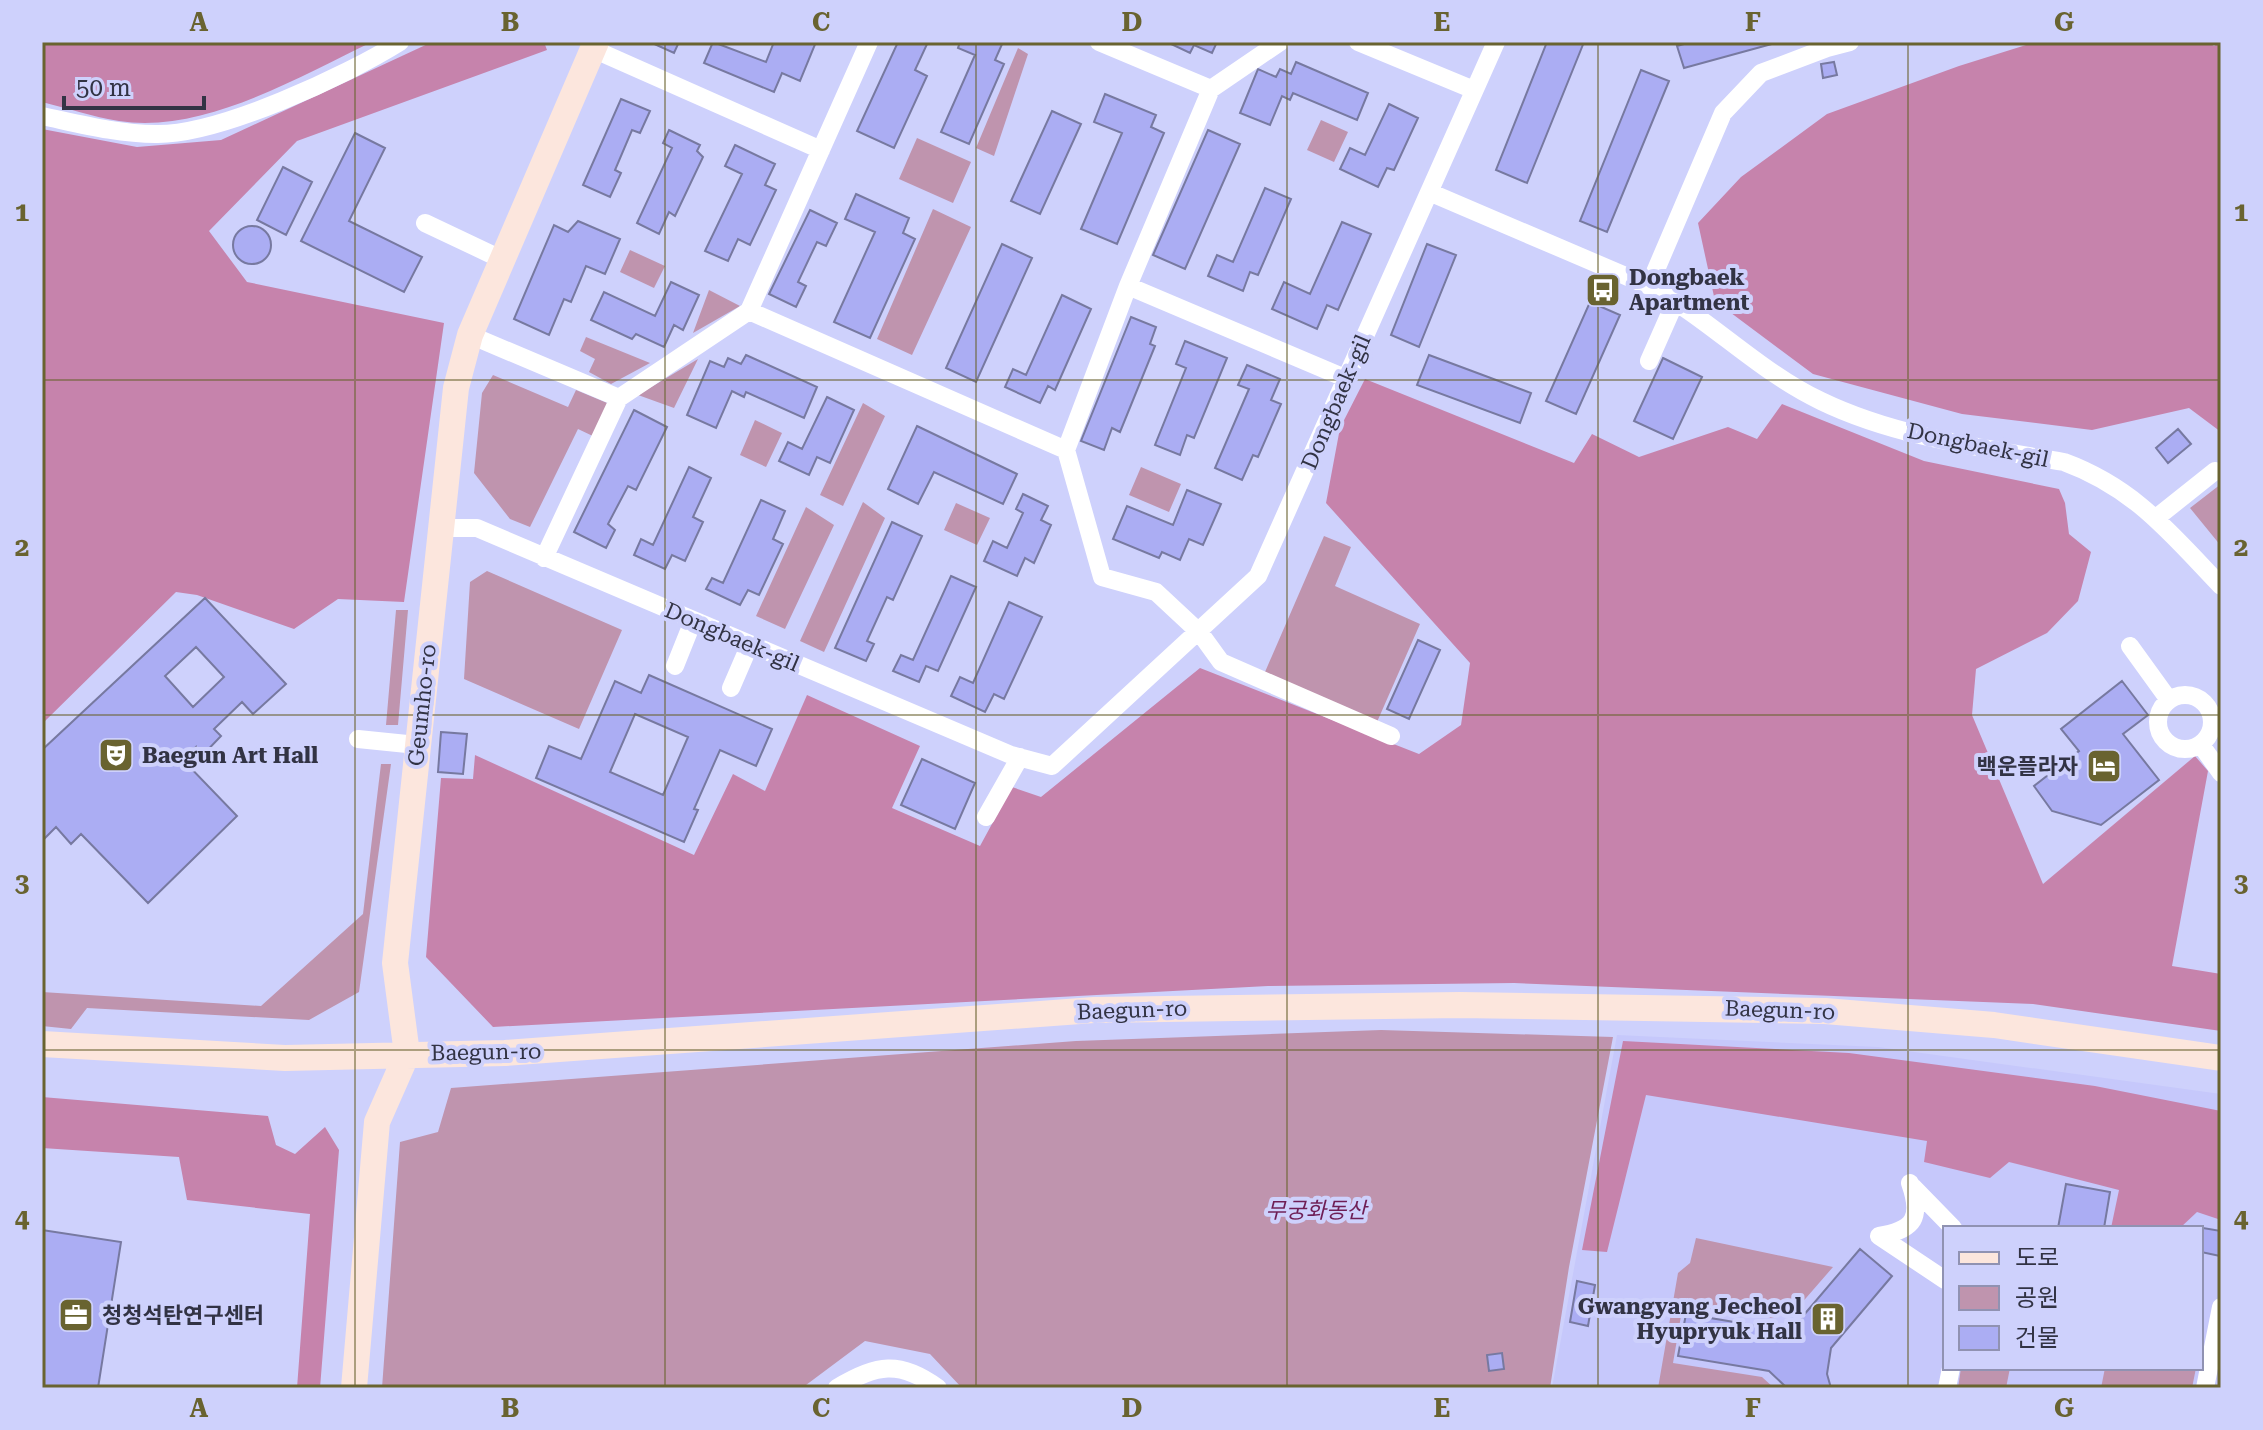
<svg xmlns="http://www.w3.org/2000/svg" width="2263" height="1430" font-family="'Roboto Serif','Noto Sans KR',serif">
	<style>
		.built { fill: #c6c8fb; fill-rule: evenodd }
		.green { fill: #bf94ae }
		.forest { fill: #c683ac }
		.building { fill: #abadf3; stroke: #7779a0; stroke-width: 2; fill-rule: evenodd }
		.lines { fill: none; stroke-linecap: round; stroke-linejoin: round }
		.street { stroke: #fff; stroke-width: 18 }
		.secondary { stroke: #fce6dd; stroke-width: 26 }
		.grid { fill: none; stroke: #696330; stroke-width: 2; stroke-opacity: 0.55 }
		.labels { text-anchor: middle; dominant-baseline: central; stroke-width: 8; stroke-linejoin: round; paint-order: stroke }
		.poi-label { font-size: 22px; font-weight: bold; fill: #323344; stroke: #ced1fc; text-anchor: start }
		.street-label { font-size: 22px; fill: #323344; stroke: #ced1fc }
		.park-label { font-size: 22px; font-style: italic; fill: #6e1e55; stroke: #ced1fc }
		.neatline { fill: none; stroke: #696330; stroke-width: 3 }
		.grid-label { font-size: 26px; text-anchor: middle; font-weight: bold; fill: #696330 }
	</style>
	<rect width="100%" height="100%" fill="#ced1fc"/>
	<path class="built" d="M1617,1035L1878,1047L2221,1094V1388H1552ZM1945,1228H2201V1368H1945Z"/>
	<path class="green" d="M1018,48L1028,54L994,156L976,148Z
		M1321,120L1348,132L1334,162L1307,150Z
		M917,138L971,162L953,203L899,179Z
		M933,209L971,227L912,355L877,339Z
		M630,250L665,266L654,288L620,272Z
		M709,290L740,306L693,333Z
		M586,337L650,363L611,384L589,372L595,359L580,351Z
		M698,359L674,408L638,395Z
		M493,375L568,407L576,390L612,405L597,438L578,429L530,527L510,519L474,473L482,393Z
		M863,403L885,416L843,506L820,495Z
		M755,420L782,433L766,467L740,455Z
		M1141,467L1181,484L1169,512L1129,495Z
		M2221,484V546L2190,508Z
		M863,502L885,518L824,652L800,641Z
		M956,503L990,518L977,545L944,530Z
		M806,507L834,525L785,629L756,616Z
		M1324,536L1351,547L1335,586L1420,624L1377,722L1265,672Z
		M487,571L622,630L579,729L464,679L470,582Z
		M396,610H408L398,725H386Z
		M381,764H391L359,992L309,1020L87,1008L71,1029L42,1026V992L261,1006L363,914Z
		M1381,1030L1613,1037L1569,1267L1550,1388H962L930,1354L865,1341L802,1388H382L400,1142L438,1132L451,1088L1076,1041Z
		M1696,1238L1833,1267L1793,1313L1772,1318L1683,1304L1673,1363L1762,1377L1774,1388H1658L1678,1273L1690,1263Z
		M1961,1368H2010L2006,1388H1958Z
		M2105,1368H2196L2192,1388H2101Z"/>
	<path class="forest" d="M42,42H372C298,77 204,134 119,121C93,117 67,108 42,102Z
		M432,42H544L547,50L297,141L209,231L247,282L444,323L404,602L338,599L294,629L197,595L176,592L42,724V129L137,147L221,140Z
		M2036,42H2207L2214,46L2221,42V432L2189,408L2092,430L1962,414L1813,374L1715,301L1698,223L1741,177L1827,114L1959,66Z
		M1365,379L1574,463L1592,434L1639,457L1728,427L1757,439L1782,404L1924,461L2059,489L2065,503L2069,534L2091,552L2078,601L2047,633L1976,669L1972,715L2043,884L2195,756L2208,771L2172,966L2221,974V1031L2033,1004L1514,983L1268,986L493,1027L426,957L441,778L473,779L475,755L694,855L733,774L765,791L807,695L920,746L892,808L980,846L1012,787L1041,797L1200,668L1419,754L1461,725L1470,663L1326,503L1340,428Z
		M1623,1041L1849,1053L2095,1086L2221,1111V1220L2197,1212L2180,1228H2111L2119,1190L2009,1162L1990,1178L1924,1162L1927,1141L1646,1095L1607,1252L1582,1250Z
		M42,1097L268,1116L276,1145L295,1154L325,1127L339,1150L320,1388H297L310,1214L187,1200L179,1157L42,1148Z"/>
	<path class="building" d="M650,42H679L674,53Z
		M713,42L766,62L774,42H816L800,81L782,73L774,92L704,63Z
		M898,42H928L915,70L927,76L894,148L857,131Z
		M960,42H1003L995,60L1004,64L969,144L941,132L975,55L958,48Z
		M1167,42H1217L1212,53L1194,45L1190,53Z
		M1547,42H1584L1527,183L1496,170Z
		M1691,42H1779L1684,68L1677,46Z
		M1296,62L1368,93L1357,120L1293,93L1290,100L1282,96L1270,125L1240,113L1258,69L1276,77L1280,69L1291,74Z
		M1834,62L1837,75L1823,78L1821,64Z
		M1641,70L1669,81L1607,232L1580,221Z
		M1105,94L1156,115L1151,127L1164,133L1117,244L1081,229L1122,133L1094,122Z
		M621,99L650,111L640,133L632,130L615,170L621,173L610,197L583,185Z
		M1389,104L1418,118L1394,170L1387,168L1378,187L1340,169L1350,148L1365,155Z
		M1052,111L1081,124L1040,214L1011,201Z
		M669,130L700,145L697,151L703,157L675,216L669,212L659,234L637,223L672,148L663,143Z
		M1208,130L1240,144L1185,269L1153,255Z
		M355,133L385,148L349,221L422,257L404,292L301,241Z
		M735,145L775,164L765,185L776,190L750,245L738,239L728,261L705,251L742,174L725,166Z
		M283,167L312,182L286,235L257,220Z
		M1265,188L1291,199L1258,275L1250,272L1243,291L1208,276L1217,255L1233,262Z
		M856,194L909,218L903,233L915,239L870,338L834,322L875,232L845,219Z
		M810,210L837,223L826,246L817,242L798,282L806,286L796,307L769,294Z
		M578,221L620,239L605,274L586,266L571,302L564,299L549,335L514,319L554,225L568,232Z
		M1342,222L1371,234L1338,310L1327,305L1317,329L1272,309L1284,282L1310,294Z
		M233 245a19 19 0 1 1 38 0a19 19 0 1 1-38 0Z
		M1002,244L1032,258L976,382L946,368Z
		M1427,244L1456,255L1419,347L1391,335Z
		M671,282L699,295L683,330L674,325L664,347L636,334L632,339L591,320L604,292L655,316Z
		M1062,295L1091,309L1055,390L1048,386L1040,403L1005,387L1013,369L1026,375Z
		M1590,302L1620,315L1576,414L1546,401Z
		M1131,317L1156,327L1150,344L1155,346L1120,432L1112,428L1104,450L1081,441Z
		M1185,341L1227,358L1194,438L1187,435L1180,455L1155,445L1186,368L1176,364Z
		M746,355L817,387L804,418L746,392L744,397L732,391L716,428L687,415L710,361L724,367L728,358L741,364Z
		M1429,355L1531,393L1520,423L1417,385Z
		M1663,358L1702,377L1673,439L1634,421Z
		M1247,365L1280,379L1271,400L1281,404L1258,457L1253,455L1242,480L1215,468L1249,389L1238,385Z
		M827,397L854,410L830,463L817,457L809,475L779,461L788,442L802,449Z
		M634,410L667,427L636,490L628,486L608,524L615,530L606,548L574,532Z
		M917,426L1017,474L1003,504L934,472L918,504L888,489Z
		M2178,429L2191,444L2168,463L2156,448Z
		M689,467L711,478L693,517L703,522L685,561L672,555L665,569L634,555L641,539L653,545Z
		M1187,490L1221,504L1203,545L1189,539L1180,560L1162,552L1159,558L1113,539L1127,506L1173,525Z
		M1023,494L1048,506L1041,520L1051,525L1034,563L1025,558L1017,576L984,561L993,541L1007,548L1023,513L1016,509Z
		M761,500L785,511L773,539L783,544L759,595L748,590L740,605L706,589L712,578L723,583Z
		M892,522L922,536L893,600L887,597L867,641L874,644L866,661L835,648Z
		M951,576L976,587L938,671L926,666L919,682L893,671L901,655L913,660Z
		M205,598L286,684L253,714L242,702L214,729L221,736L199,759L196,747L183,760L237,816L148,903L81,834L71,844L56,827L42,841V750ZM196,647L224,677L193,707L165,676Z
		M1009,602L1042,617L1004,699L994,694L985,712L951,696L960,677L973,683Z
		M1418,640L1440,650L1409,719L1387,709Z
		M649,675L772,729L756,766L720,750L694,809L698,810L684,842L536,778L549,746L581,759L615,681L641,693ZM635,714L688,737L663,795L610,772Z
		M2122,681L2148,715L2123,734L2159,780L2101,825L2052,811L2034,786L2079,751L2061,729Z
		M441,732L467,734L463,774L438,772Z
		M922,759L975,783L955,829L901,805Z
		M2066,1184L2110,1192L2104,1228H2058Z
		M2197,1227L2221,1231L2220,1256L2201,1252V1228Z
		M42,1230L121,1242L98,1388H42Z
		M1860,1249L1892,1276L1831,1348L1827,1374L1831,1388H1787L1769,1371L1678,1356L1686,1314L1776,1329L1797,1323Z
		M1577,1281L1595,1285L1588,1326L1570,1322Z
		M1502,1353L1504,1369L1489,1371L1487,1355Z"/>
	<g class="lines">
		<path class="street" d="M1099,42L1211,89
			M1280,42L1211,89L1128,286L1066,450L1102,577L1156,592L1200,633L1221,662L1391,736
			M1358,42L1474,90
			M1827,48L1850,42
			M593,49L821,150
			M42,116C80,124 118,134 156,134C219,135 346,76 400,42
			M1429,192L1649,286C1710,319 1758,371 1821,401C1895,437 1984,448 2064,462C2135,488 2171,534 2221,586
			M425,223L503,260
			M1128,286L1345,378
			M1649,286L1723,113L1761,73L1827,48L1825,42
			M749,311L869,42
			M470,335L619,398
			M1649,361L1676,300
			M2156,518L2215,471
			M440,528H477L1011,755L1052,766L1258,576L1496,42
			M544,558L619,398L749,311L1066,450
			M2130,646L2169,700
			M675,666L693,621
			M731,688L750,644
			M2158 722a27 27 0 1 1 54 0a27 27 0 1 1-54 0Z
			M358,739L417,745
			M2201,745L2221,773
			M986,817L1020,757
			M1913,1187L1953,1228
			M1879,1236L1945,1280
			M1879,1236C1915,1230 1922,1217 1910,1183
			M837,1388C876,1364 900,1360 938,1388
			M1947,1388L1951,1368
			M2205,1388L2221,1307"/>
		<path class="secondary" d="M42,1044L285,1058L505,1053L1094,1010L1460,1005L1825,1011L1994,1025L2221,1058
			M354,1388L377,1122L407,1054L395,963L456,388L470,335L596,42"/>
	</g>
	<path class="grid" d="M355,42V1388M665,42V1388M976,42V1388M1287,42V1388M1598,42V1388M1908,42V1388M42,380H2221M42,715H2221M42,1050H2221"/>
	<defs>
		<g id="bus-square" transform="scale(1.8)"><rect x="-9" y="-9" width="18" height="18" rx="4" fill="#696330" stroke="#ced1fc"/><path d="M-5-6H5V4H4V6H2V4H-2V6H-4V4H-5ZM-3.5-4V0h7V-4ZM-3.5 1.2v1.5H-2V1.2ZM2 1.2v1.5H3.5V1.2Z" fill="#fff"/></g>
		<g id="theatre-square" transform="scale(1.8)"><rect x="-9" y="-9" width="18" height="18" rx="4" fill="#696330" stroke="#ced1fc"/><path d="M-5-5.5Q0-4 5-5.5V0Q5 5 0 6Q-5 5-5 0ZM-3.3-2.5H-1v1.5H-3.3ZM1-2.5H3.3v1.5H1ZM-2.8 1Q0 5.5 2.8 1Z" fill="#fff"/></g>
		<g id="hotel-square" transform="scale(1.8)"><rect x="-9" y="-9" width="18" height="18" rx="4" fill="#696330" stroke="#ced1fc"/><path d="M-6-4.5h1.5V1H6V5H4.5V3h-9V5H-6ZM-4 0a1.8 1.8 0 1 1 3.6 0ZM.5 0V-2.5h3Q6-2.5 6 0Z" fill="#fff"/></g>
		<g id="office-square" transform="scale(1.8)"><rect x="-9" y="-9" width="18" height="18" rx="4" fill="#696330" stroke="#ced1fc"/><path d="M-6-3h4V-5.5h4V-3h4V5H-6ZM-1-4.5V-3h2v-1.5ZM-6 0V1H6V0Z" fill="#fff"/></g>
		<g id="building-square" transform="scale(1.8)"><rect x="-9" y="-9" width="18" height="18" rx="4" fill="#696330" stroke="#ced1fc"/><path d="M-4-6H4V6H1V3H-1V6H-4ZM-2.5-4.3h1.7v1.8h-1.7ZM.8-4.3h1.7v1.8H.8ZM-2.5-1h1.7V.8h-1.7ZM.8-1h1.7V.8H.8Z" fill="#fff"/></g>
	</defs>
	<g fill-rule="evenodd">
		<use href="#bus-square" x="1603" y="290"/>
		<use href="#theatre-square" x="116" y="755"/>
		<use href="#hotel-square" x="2104" y="766"/>
		<use href="#office-square" x="76" y="1315"/>
		<use href="#building-square" x="1828" y="1319"/>
	</g>
	<g class="labels">
		<g class="poi-label">
			<text x="1629" y="277">Dongbaek<tspan x="1629" dy="25">Apartment</tspan></text>
			<text x="142" y="755">Baegun Art Hall</text>
			<text x="2078" y="766" text-anchor="end">백운플라자</text>
			<text x="1802" y="1306" text-anchor="end">Gwangyang Jecheol<tspan x="1802" dy="25">Hyupryuk Hall</tspan></text>
			<text x="102" y="1315">청청석탄연구센터</text>
		</g>
		<g class="street-label">
			<text transform="translate(1336 402) rotate(-67)">Dongbaek-gil</text>
			<text transform="translate(1978 445) rotate(12)">Dongbaek-gil</text>
			<text transform="translate(732 637) rotate(23)">Dongbaek-gil</text>
			<text transform="translate(422 705) rotate(-84)">Geumho-ro</text>
			<text transform="translate(1132 1010) rotate(-2)">Baegun-ro</text>
			<text transform="translate(1780 1010) rotate(2)">Baegun-ro</text>
			<text transform="translate(486 1052) rotate(-1)">Baegun-ro</text>
		</g>
		<g class="park-label">
			<text x="1316" y="1210">무궁화동산</text>
		</g>
	</g>
	<rect width="2263" height="1430" fill="none" stroke="#ced1fc" stroke-width="88"/>
	<rect x="1943" y="1226" width="260" height="144" fill="#ced1fc" stroke="#9092b2" stroke-width="2"/>
	<rect x="1959" y="1252" width="40" height="12" fill="#fce6dd" stroke="#9092b2" stroke-width="2"/>
	<text x="2015" y="1266" font-size="24" fill="#323344">도로</text>
	<rect x="1959" y="1286" width="40" height="24" fill="#bf94ae" stroke="#9092b2" stroke-width="2"/>
	<text x="2015" y="1306" font-size="24" fill="#323344">공원</text>
	<rect x="1959" y="1326" width="40" height="24" fill="#abadf3" stroke="#9092b2" stroke-width="2"/>
	<text x="2015" y="1346" font-size="24" fill="#323344">건물</text>
	<path d="M64 96v12h140v-12" fill="none" stroke="#323344" stroke-width="4"/>
	<text x="76" y="96" font-size="24" fill="#323344" stroke="#ced1fc" stroke-width="6" paint-order="stroke">50 m</text>
	<rect x="44" y="44" width="2175" height="1342" class="neatline"/>
	<g class="grid-label">
		<text x="199" y="31">A</text>
		<text x="510" y="31">B</text>
		<text x="821" y="31">C</text>
		<text x="1132" y="31">D</text>
		<text x="1442" y="31">E</text>
		<text x="1753" y="31">F</text>
		<text x="2064" y="31">G</text>
		<text x="22" y="221">1</text>
		<text x="2241" y="221">1</text>
		<text x="22" y="556">2</text>
		<text x="2241" y="556">2</text>
		<text x="22" y="892">3</text>
		<text x="2241" y="892">3</text>
		<text x="22" y="1227">4</text>
		<text x="2241" y="1227">4</text>
		<text x="199" y="1417">A</text>
		<text x="510" y="1417">B</text>
		<text x="821" y="1417">C</text>
		<text x="1132" y="1417">D</text>
		<text x="1442" y="1417">E</text>
		<text x="1753" y="1417">F</text>
		<text x="2064" y="1417">G</text>
	</g>
</svg>
